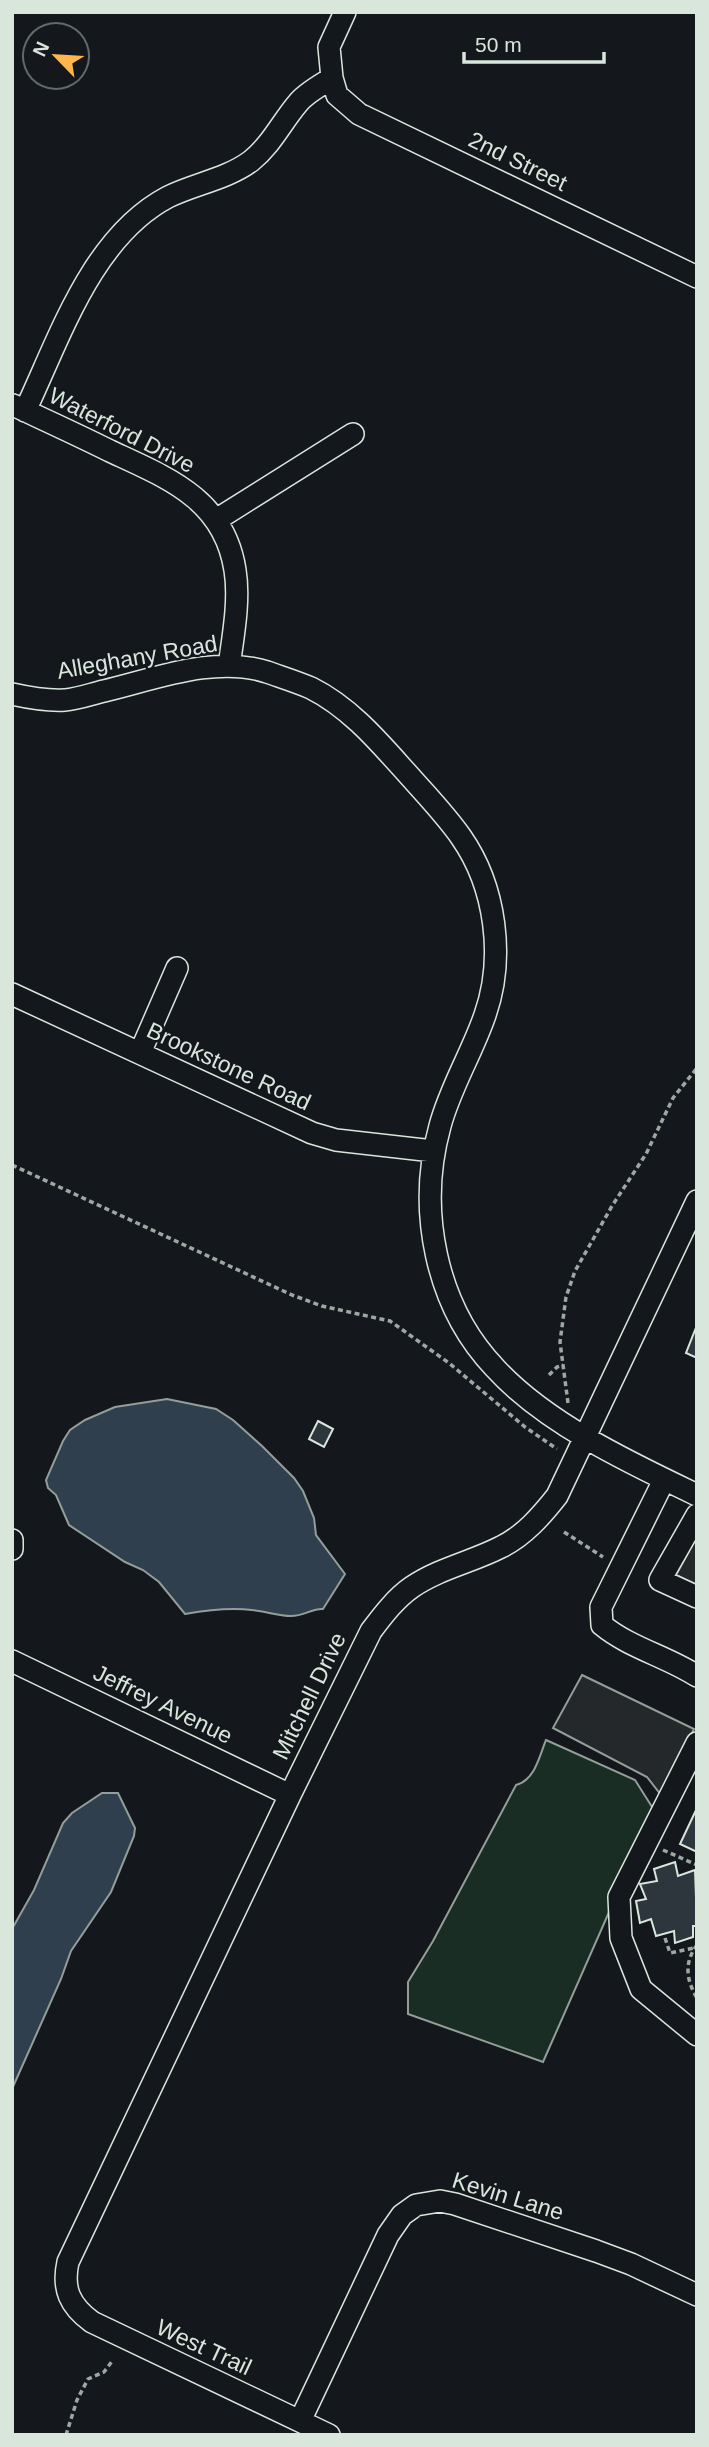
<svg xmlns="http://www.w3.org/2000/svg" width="709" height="2447" font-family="Helvetica,sans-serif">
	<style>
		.green { fill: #1a2d24; stroke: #939e99; stroke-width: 2 }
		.parking { fill: #24282b; stroke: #939e99; stroke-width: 2 }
		.water { fill: #2f3f4d; stroke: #939e99; stroke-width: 2 }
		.building { fill: #2c363c; stroke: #d8e6dc; stroke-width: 2 }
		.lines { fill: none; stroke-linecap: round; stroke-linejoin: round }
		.minor-casing { stroke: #d8e6dc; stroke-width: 24 }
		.path { stroke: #9da8a2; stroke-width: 3.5; stroke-dasharray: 5 3.5; stroke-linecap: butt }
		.minor { stroke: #14181c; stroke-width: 21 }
		.labels { text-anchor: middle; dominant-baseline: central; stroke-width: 5; stroke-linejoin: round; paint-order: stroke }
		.street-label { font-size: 23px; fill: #d8e6dc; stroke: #14181c }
	</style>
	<rect width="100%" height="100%" fill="#14181c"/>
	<path class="green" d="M546,1740L635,1780L654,1810L543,2062L408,2014V1982L433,1941L516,1785C535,1780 539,1757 546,1740Z"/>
	<path class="parking" d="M697,1536V1585L676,1575Z
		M582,1675L694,1729L661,1795L647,1777L553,1728Z"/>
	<path class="water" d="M167,1399L216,1409L233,1420L262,1446L294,1478L303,1491L314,1518L316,1535L345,1574L323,1609C313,1608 304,1616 291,1616C278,1616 265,1611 252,1610C229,1607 207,1610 185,1614L159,1582L143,1570L125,1562L69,1525L56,1495L48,1488L46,1480L63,1441L70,1430L85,1420L115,1407Z
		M102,1793H118L135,1828L134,1836L111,1892L71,1951L61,1979L12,2089V1929L34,1890L63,1823L72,1813Z"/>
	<path class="building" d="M697,1325V1358L686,1353Z
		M318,1421L333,1429L324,1447L309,1439Z
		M697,1808V1852L680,1844Z
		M675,1862L678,1876L695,1870L697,1926H693V1937L675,1943L674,1931L656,1936L651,1919L640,1923L636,1901L646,1899L640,1884L657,1881L654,1869Z"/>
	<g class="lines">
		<g class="minor-casing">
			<path id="minor" d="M332,78L337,95L359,114L697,277
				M13,405C45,420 78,435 110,451C168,478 224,499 235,570C240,600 233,637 229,666
				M25,411C60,337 92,237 168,197C194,184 227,179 251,161C272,144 281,123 298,103C306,93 321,85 332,78L329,47L345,12
				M216,520L353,434
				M12,694C30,698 47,701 65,700C78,699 91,694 104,691C155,679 215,655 267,672C281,677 297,682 311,688C353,709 383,747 414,781C430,799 447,817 461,837C496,887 505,958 485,1015C472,1053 450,1088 440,1126C417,1209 435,1305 495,1368C545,1423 630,1463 697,1495
				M12,994L312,1133L336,1140L433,1151
				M140,1053L177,968
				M664,1480L601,1607L602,1625C630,1648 666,1656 697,1676
				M697,1515L660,1580L697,1597
				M12,1540V1549
				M12,1661L290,1795
				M697,1743L619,1897L621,1938L641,1989L697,2035
				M300,2421L388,2235L402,2215L416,2205L440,2201L455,2204L596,2251L631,2264L697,2295
				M329,2435L92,2322C70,2306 62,2289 68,2262L290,1795L371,1631C383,1615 396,1598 412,1587C440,1568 472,1562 501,1547C524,1536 542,1515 557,1496L697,1201"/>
		</g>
		<path class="path" d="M12,1165L292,1295L322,1306L390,1321L449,1363L525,1427L557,1449
			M549,1375L557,1367L563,1365
			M568,1403L560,1342L566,1297L575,1271L612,1206L646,1154L673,1098L697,1068
			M564,1532L603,1557
			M663,1850L697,1865
			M665,1938L670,1953L694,1948
			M697,1945C684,1962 686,1980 697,1998
			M66,2435L77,2400L88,2379L104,2372L113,2360"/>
		<use href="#minor" class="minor"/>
	</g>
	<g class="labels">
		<g class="street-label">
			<text transform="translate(518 161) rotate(26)">2nd Street</text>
			<text transform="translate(122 430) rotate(27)">Waterford Drive</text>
			<text transform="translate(137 657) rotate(-10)">Alleghany Road</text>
			<text transform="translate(229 1066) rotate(25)">Brookstone Road</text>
			<text transform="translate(309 1696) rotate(-64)">Mitchell Drive</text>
			<text transform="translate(163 1704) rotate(26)">Jeffrey Avenue</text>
			<text transform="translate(508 2196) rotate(17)">Kevin Lane</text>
			<text transform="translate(204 2347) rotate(25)">West Trail</text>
		</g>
	</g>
	<rect width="709" height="2447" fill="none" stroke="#d8e6dc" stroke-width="28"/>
	<g transform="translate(56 56) rotate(295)"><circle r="33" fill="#14181c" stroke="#626a69" stroke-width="2"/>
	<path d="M0-5L12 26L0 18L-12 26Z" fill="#ffb74d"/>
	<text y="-10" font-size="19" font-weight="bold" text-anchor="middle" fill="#d8e6dc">N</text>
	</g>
	<path d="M464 52v10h140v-10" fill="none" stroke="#d8e6dc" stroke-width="3.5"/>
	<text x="475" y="52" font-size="21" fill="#d8e6dc" stroke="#14181c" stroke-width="5" paint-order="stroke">50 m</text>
</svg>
